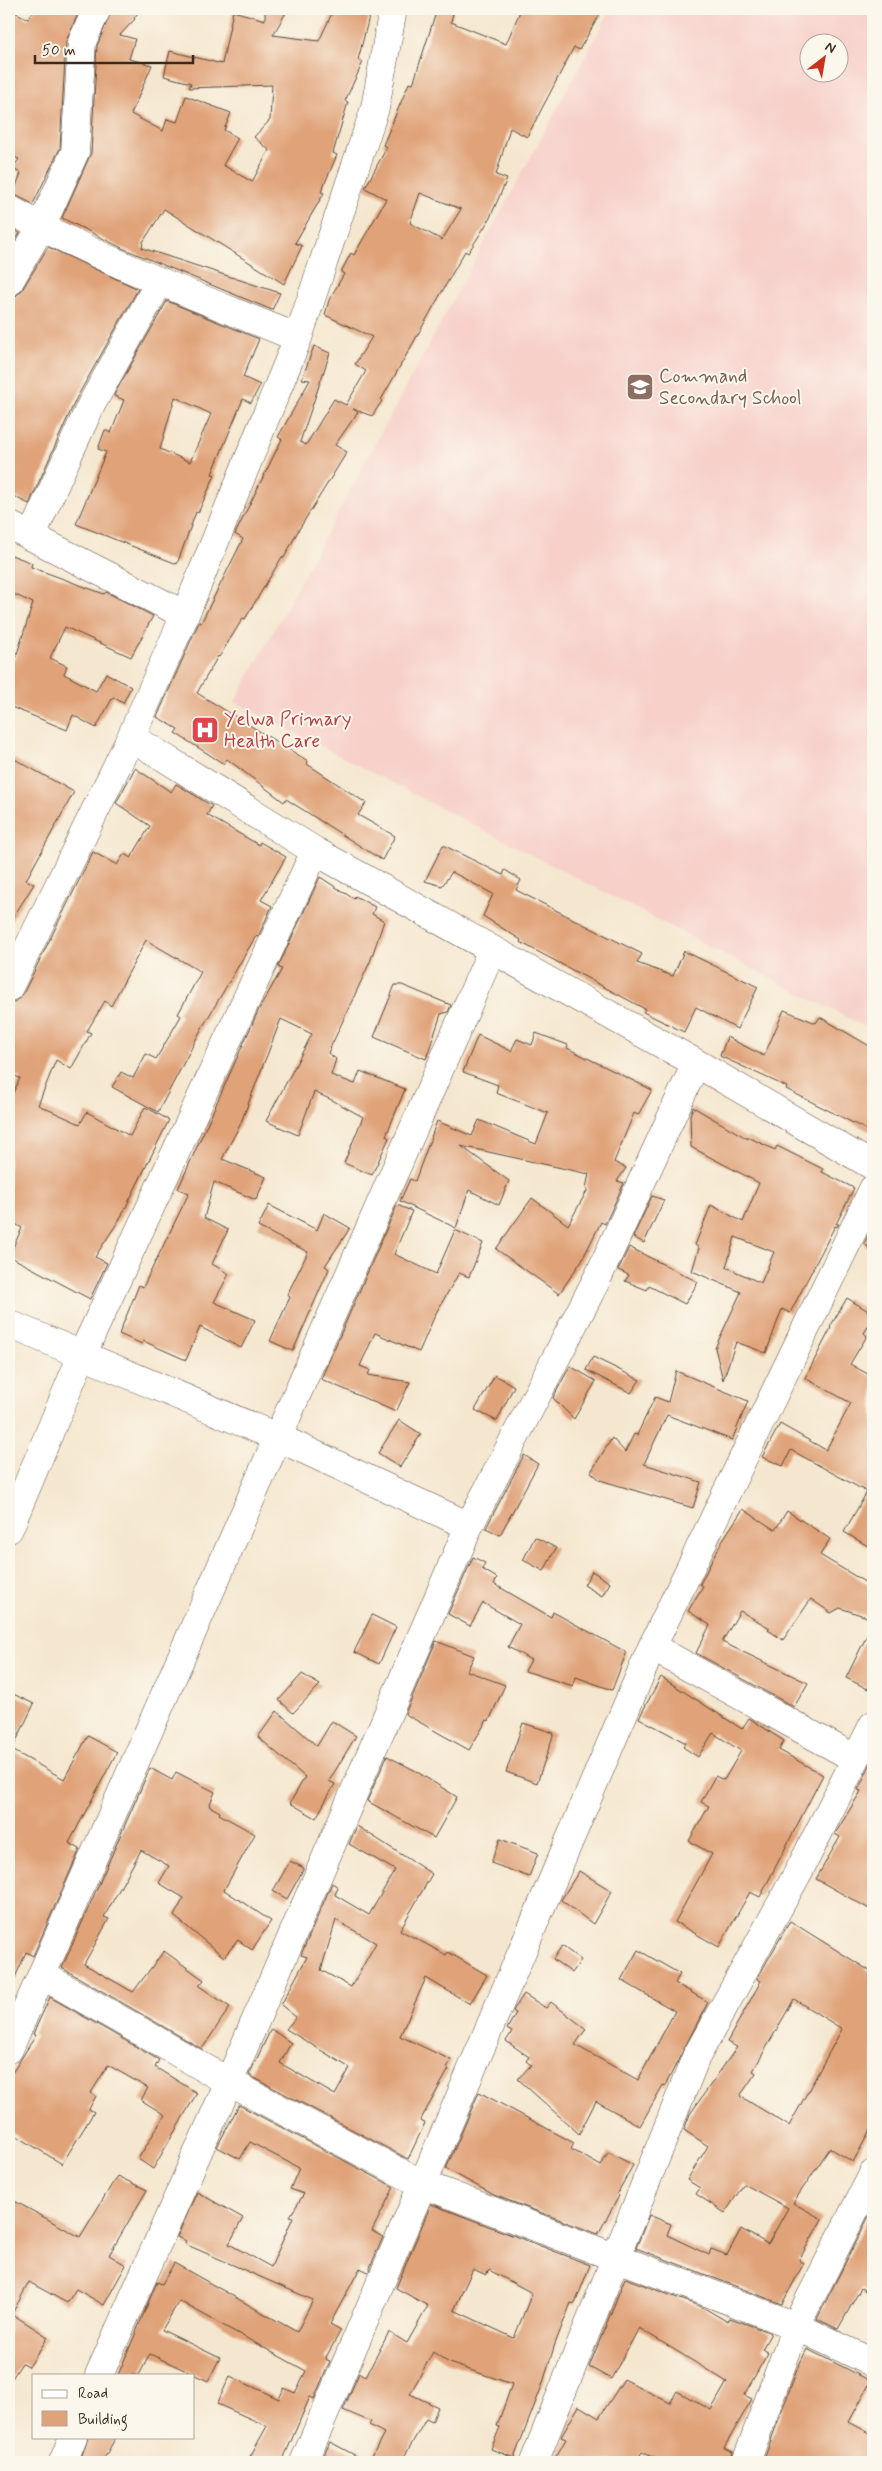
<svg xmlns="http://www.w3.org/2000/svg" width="882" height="2471" font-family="Mynerve,sans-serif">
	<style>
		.built { fill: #f7d0ca; fill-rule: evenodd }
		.building { fill: #e0a379; fill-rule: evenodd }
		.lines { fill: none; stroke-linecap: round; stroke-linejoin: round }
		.minor-casing { stroke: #574639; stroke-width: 29 }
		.minor { stroke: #fff; stroke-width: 28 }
		.labels { text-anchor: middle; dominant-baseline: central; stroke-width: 4; stroke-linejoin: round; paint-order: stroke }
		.education-label { font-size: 19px; fill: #785e54; stroke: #fbf7ec; text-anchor: start }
		.health-label { font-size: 19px; fill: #be3a42; stroke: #fbf7ec; text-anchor: start }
	</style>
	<rect width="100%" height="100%" fill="#fbf7ec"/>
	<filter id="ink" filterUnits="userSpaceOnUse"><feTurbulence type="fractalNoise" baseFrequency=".02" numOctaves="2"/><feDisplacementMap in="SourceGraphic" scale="10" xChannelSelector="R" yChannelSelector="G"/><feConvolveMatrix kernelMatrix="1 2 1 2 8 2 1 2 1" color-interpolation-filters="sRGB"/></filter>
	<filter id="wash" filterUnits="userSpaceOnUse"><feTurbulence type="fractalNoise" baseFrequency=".0096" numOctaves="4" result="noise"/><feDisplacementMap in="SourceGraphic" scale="20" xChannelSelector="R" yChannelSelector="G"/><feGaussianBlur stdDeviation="1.12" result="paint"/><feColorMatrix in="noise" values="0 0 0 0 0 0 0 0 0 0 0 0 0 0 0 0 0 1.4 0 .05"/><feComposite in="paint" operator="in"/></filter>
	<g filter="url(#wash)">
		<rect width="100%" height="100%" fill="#f5e7cf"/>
		<path class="built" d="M611,9H873V1031L235,702ZM810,42H840V72H810Z"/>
		<g id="blocks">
			<path class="building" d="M9,9L28,19L35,9H80L66,41L60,148L33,204L13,194L21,173L12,169L19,159L9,155Z
				M112,9H141L134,18L135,19L120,35L135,39L129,59L152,65L131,114L163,131L167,119L177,122L186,96L231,113L224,130L238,138L223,165L252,182L269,150L254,137L270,120L272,85L189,88L191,83L164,76L170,51L222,64L233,11L265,20V9H288L273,35L319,41L334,9H371L358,60L363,62L345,101L348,102L333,153L337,155L321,192L324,193L295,243L302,246L284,284L164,209L143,242L142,248L280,293L272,310L122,248L62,218L91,153L97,46Z
				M437,9H454L451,22L506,44L521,9H603L579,50L574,47L527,137L510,128L496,175L507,179L489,220L468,253L465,251L381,400L382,401L372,416L353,409L358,412L335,445L347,452L298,531L284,558L282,557L245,619L243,618L219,657L218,656L197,693L308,761L307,764L366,803L358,815L395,836L382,860L286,799L284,802L227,759L224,764L175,733L178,729L157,717L199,622L201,623L243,539L235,534L282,439L278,437L310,380L302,379L314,346L330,353L300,442L306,445L334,399L346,405L366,371L355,364L372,337L325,315L329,300L344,274L341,272L351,253L354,255L386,199L365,188L387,147L383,145L409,83L413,84ZM420,193L461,209L442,240L410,223Z
				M9,227L20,233L9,251Z
				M48,247L138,289L76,399L29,504L9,494V298L16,296L22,290Z
				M167,301L259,339L243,377L260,385L251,403L243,399L212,474L215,475L198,513L196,512L177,564L76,524L106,452L98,449L105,430L111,433L124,400L114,396L115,393ZM175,397L211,414L190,462L160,449Z
				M9,554L32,563L31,567L104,594L106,592L153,616L131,657L65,627L50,658L67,666L64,674L96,691L106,673L131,687L123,703L113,697L96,728L73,715L67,730L9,706V657L15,660L33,603L9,592Z
				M9,756L74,792L26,880L34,884L9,924Z
				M135,768L171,792L176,784L183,788L212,806L207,815L259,845L260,842L286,857L261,900L272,906L258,937L256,936L202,1028L158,1112L112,1087L121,1072L133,1078L146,1054L156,1059L181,1016L178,1014L201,972L146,940L111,1006L105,1001L87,1031L91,1033L71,1069L56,1060L38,1105L80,1124L87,1112L130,1136L145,1107L169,1120L121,1217L95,1257L107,1263L90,1299L9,1256L22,1228L9,1220V1102L20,1078L9,1074V1007L23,994L93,852L117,865L124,854L131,858L150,826L116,803Z
				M443,845L503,875L505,870L521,880L516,890L642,954L637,963L673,976L684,951L758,987L737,1029L696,1007L684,1032L643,1012L645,1009L520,942L521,940L483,916L493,894L452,872L442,886L425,881Z
				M320,877L354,899L355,896L375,907L372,914L384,921L370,962L328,1053L336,1059L331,1075L355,1084L360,1071L405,1089L386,1136L389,1138L372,1175L344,1163L363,1117L332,1100L314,1092L298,1135L266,1121L312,1034L281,1019L240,1125L222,1159L266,1177L256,1200L214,1182L204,1218L228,1230L212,1264L229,1274L214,1302L255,1320L241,1348L200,1327L186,1360L143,1341L142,1344L119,1334L139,1285L143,1287L189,1193L178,1189L259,1009L282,969L278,967Z
				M395,985H402L451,1005L448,1012L441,1014L426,1059L374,1037Z
				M784,1010L816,1023L820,1017L873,1048V1133L786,1089L787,1087L720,1056L727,1037L764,1056Z
				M536,1033L568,1045L567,1048L652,1090L638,1115L634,1113L614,1162L626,1168L617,1181L624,1183L605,1224L601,1222L582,1260L559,1294L496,1249L532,1198L568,1225L588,1189L586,1188L589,1174L461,1146L509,1181L499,1205L469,1190L456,1228L400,1201L410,1179L415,1181L437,1121L472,1136L479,1120L536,1144L548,1113L496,1093L498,1085L463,1072L478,1035L511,1051L517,1039L532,1045Z
				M693,1107L748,1139V1137L775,1150L777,1146L823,1169L822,1172L854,1188L836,1224H839L837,1227L835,1226L790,1313L782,1309L766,1353L736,1342L723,1380L715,1348L741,1292L692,1271L699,1248L695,1245L711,1205L743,1222L759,1183L691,1147L690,1115ZM735,1237L774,1252L761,1283L726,1267Z
				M652,1196L664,1200L644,1243L633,1237Z
				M269,1205L317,1230L324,1213L350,1228L325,1266L329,1269L293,1351L270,1341L290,1297L287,1295L308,1252L258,1227Z
				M397,1205L412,1211L394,1254L436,1274L455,1230L483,1243L469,1277L459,1273L436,1313L419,1352L375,1333L360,1366L370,1370L368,1375L410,1382L396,1412L321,1379Z
				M873,1224V1250L864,1244Z
				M629,1247L698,1282L685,1304L649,1286L647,1290L625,1281L629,1275L618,1270Z
				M847,1298L873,1314V1319L864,1333L867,1336L850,1364L873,1377V1549L844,1532L867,1492L791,1450L783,1466L762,1457L780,1424L826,1450L851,1403L805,1378L831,1328L830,1327Z
				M593,1357L640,1380L631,1393L586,1370Z
				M570,1366L596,1381L574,1419L553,1398Z
				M676,1371L748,1401L732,1440L667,1415L644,1464L701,1482L693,1508L600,1480L591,1472L612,1438L625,1452L634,1434L637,1435L655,1397L668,1402Z
				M495,1375L514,1386L497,1421L475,1410Z
				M399,1420L421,1434L400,1467L378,1453Z
				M524,1455L538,1464L500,1535L486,1528Z
				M743,1509L775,1530L787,1511L830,1539L820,1555L873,1587V1619L840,1608L831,1613L811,1599L783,1640L768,1630L770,1628L740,1611L722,1642L808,1683L794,1707L696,1653L710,1625L688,1611L703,1586L700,1584L722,1541Z
				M535,1537L556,1548L544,1571L523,1560Z
				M473,1557L485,1563L482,1569L497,1578L494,1584L551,1617L553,1612L624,1651L626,1654L612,1690L576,1677L573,1686L525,1671L531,1660L508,1647L520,1624L483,1603L470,1626L448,1614Z
				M592,1571L610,1583L602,1596L584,1585Z
				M372,1615L396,1627L379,1664L354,1652Z
				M873,1623V1680L868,1689L846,1678Z
				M436,1641L474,1656L467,1671L505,1685L489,1721L487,1720L469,1750L405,1714Z
				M302,1674L320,1685L293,1713L279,1700Z
				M661,1677L742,1729L749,1718L784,1741L779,1750L823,1775L760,1897L750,1892L719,1947L675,1922L712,1854L689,1841L709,1806L701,1802L715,1776L724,1780L741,1751L713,1733L698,1757L683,1747L686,1743L639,1718Z
				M9,1692L34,1704L12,1750L64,1779L88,1736L117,1752L69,1843L80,1849L33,1956L26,1952L9,1992Z
				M277,1711L317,1746L332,1721L356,1736L329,1781L335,1784L316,1818L290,1803L305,1777L258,1737Z
				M523,1723L554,1733L537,1783L506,1772Z
				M387,1756L414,1770L457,1797L434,1838L367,1801Z
				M873,1759V1911L816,1879L840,1837L835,1834L861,1791L858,1790Z
				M150,1768L172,1780L176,1772L215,1792L209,1806L220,1812L219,1814L255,1834L224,1890L271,1921L252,1950L238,1940L224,1957L174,1916L184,1898L159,1883L169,1866L141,1850L104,1917L109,1919L84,1964L133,1992L164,1951L204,1980L199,1986L230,2007L202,2049L62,1968Z
				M357,1826L432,1874L400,1930L446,1955L448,1952L487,1975L470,2004L426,1978L400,2036L451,2060L447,2068L449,2069L420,2121L425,2123L408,2159L249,2075L271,2029L291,2043L280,2063L335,2095L350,2068L286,2029L296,2017L281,2005L307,1957L301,1955L332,1883L338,1887L335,1895L369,1915L395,1870L349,1844ZM336,1920L376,1943L351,1987L321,1970Z
				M500,1839L538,1853L529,1877L491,1863Z
				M290,1861L304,1868L287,1899L273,1891Z
				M579,1871L612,1891L593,1924L561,1900Z
				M790,1921L873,1973V2125L853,2162L830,2148L793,2203L822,2219L799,2260L804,2263L782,2304L636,2248L649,2215L671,2224L667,2235L709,2255L711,2249L727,2255L741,2229L768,2244L788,2208L744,2184L725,2213L696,2194L700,2188L687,2180L708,2146L684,2130L690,2114L737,2047L727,2042L761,1981L757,1979ZM794,1999L842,2029L789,2126L740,2096L756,2073L753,2071Z
				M562,1946L581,1960L572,1973L553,1959Z
				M638,1950L680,1974L675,1983L708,2002L665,2086L663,2085L640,2126L596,2101L579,2134L518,2079L531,2065L526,2061L529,2057L506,2041L512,2032L507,2029L516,2013L513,2011L516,2006L524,1994L546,2008L551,2002L586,2029L575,2045L638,2080L675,2011L621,1980Z
				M50,1997L159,2060L155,2067L197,2093L153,2169L138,2159L165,2115L141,2100L148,2088L108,2065L91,2093L96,2096L89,2109L94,2112L62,2164L9,2131V2078L36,2035L33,2034Z
				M479,2092L574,2143L571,2149L601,2166L608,2152L633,2165L617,2194L619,2196L598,2234L494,2195L446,2169Z
				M239,2105L394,2187L372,2231L383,2237L368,2272L360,2268L330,2324L341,2330L325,2359L330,2361L314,2399L310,2397L282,2462H247L267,2426L217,2404L230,2376L279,2399L284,2388L295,2393L306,2371L179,2301L162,2330L220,2358L208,2381L150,2354L139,2375H118L157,2282L162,2284L174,2263L297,2332L313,2300L185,2244L186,2241L177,2237L197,2192L243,2218L229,2244L271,2267L293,2217L290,2216L304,2194L290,2189L299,2168L250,2142L240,2159L217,2147Z
				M117,2176L147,2190L109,2255L126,2265L104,2305L76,2289L67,2303L29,2282L12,2314L48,2337L29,2367L22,2363L9,2383V2198L80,2237Z
				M431,2204L590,2265L575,2304L571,2303L555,2344L542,2386L514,2458L491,2449L500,2427L497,2426L512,2384L449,2363L433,2352L410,2394L438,2407L432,2422L426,2419L401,2462H369L384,2433L369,2425L371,2422L343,2410L359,2373L366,2376L389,2332L407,2343L428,2306L396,2288ZM473,2269L486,2275L489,2270L532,2293L514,2338L454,2310Z
				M873,2208V2296L861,2288L838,2329L817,2319Z
				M625,2278L704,2308L728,2322L730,2318L771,2333L762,2349L768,2353L744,2395L752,2399L724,2448L733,2452L731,2462H662L642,2452L636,2462H553L566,2439L561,2437L579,2406L599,2418L624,2379L670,2403L677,2391L711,2410L727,2382L639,2328L611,2379L589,2367Z
				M807,2349L871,2381L849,2422L873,2435V2462H763L798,2367Z
				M88,2437H116L102,2462L80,2461Z
				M330,2442L368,2462H321Z"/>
		</g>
	</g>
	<g filter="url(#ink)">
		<use href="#blocks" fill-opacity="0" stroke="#574639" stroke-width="1"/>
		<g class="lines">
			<g class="minor-casing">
				<path id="minor" d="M9,209C101,261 201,298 298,338
					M9,282L41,227L75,152L82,42L97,9
					M9,525L185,615
					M31,537L90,407L160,281
					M131,737L315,851L696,1063L873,1166
					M9,987L131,737L185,615L298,338L375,108L393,9
					M9,1324L279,1438L469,1526
					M9,1529L82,1355L315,851
					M652,1647L856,1759
					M42,1975L229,2082L422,2184L796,2326L873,2363
					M9,2049L492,950
					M99,2375L229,2082L469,1526L598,1277L696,1063
					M63,2462L73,2437
					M304,2462L652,1647L873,1189
					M534,2462L696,2057L799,1871L873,1725
					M746,2462L796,2326L873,2174"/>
			</g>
			<use href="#minor" class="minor"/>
		</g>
	</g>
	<defs>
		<g id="school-square" transform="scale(1.4375)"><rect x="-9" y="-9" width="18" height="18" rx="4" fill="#8d6e63" stroke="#fbf7ec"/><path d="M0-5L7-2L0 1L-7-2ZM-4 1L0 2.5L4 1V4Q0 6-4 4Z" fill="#fff"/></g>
		<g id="hospital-square" transform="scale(1.4375)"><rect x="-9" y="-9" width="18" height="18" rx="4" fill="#e0444e" stroke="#fbf7ec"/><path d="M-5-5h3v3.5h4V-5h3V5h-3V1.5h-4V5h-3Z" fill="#fff"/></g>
	</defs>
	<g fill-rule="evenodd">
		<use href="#school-square" x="640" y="387"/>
		<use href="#hospital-square" x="205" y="730"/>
	</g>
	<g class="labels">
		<g class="education-label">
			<text x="659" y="376">Command<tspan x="659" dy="22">Secondary School</tspan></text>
		</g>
		<g class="health-label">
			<text x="224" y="719">Yelwa Primary<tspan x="224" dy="22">Health Care</tspan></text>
		</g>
	</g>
	<rect width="882" height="2471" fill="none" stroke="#fbf7ec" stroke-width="30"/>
	<rect x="32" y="2374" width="162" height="65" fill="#fbf7ec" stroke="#aea59a"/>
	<rect x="42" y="2390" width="25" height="8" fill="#ffffff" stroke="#aea59a"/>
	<text x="78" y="2398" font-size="15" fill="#3b2a1e">Road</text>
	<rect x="42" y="2411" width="25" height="15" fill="#e0a379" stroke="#aea59a"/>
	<text x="78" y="2424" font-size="15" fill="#3b2a1e">Building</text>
	<g transform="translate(824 58) rotate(31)"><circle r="24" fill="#fbf7ec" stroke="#aea59a"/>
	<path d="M0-4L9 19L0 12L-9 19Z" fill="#c8321e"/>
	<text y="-8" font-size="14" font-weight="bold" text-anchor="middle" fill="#3b2a1e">N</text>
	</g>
	<path d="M35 55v8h158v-8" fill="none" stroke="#3b2a1e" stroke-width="2.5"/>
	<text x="42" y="55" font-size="15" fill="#3b2a1e" stroke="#fbf7ec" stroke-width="4" paint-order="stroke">50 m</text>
</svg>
